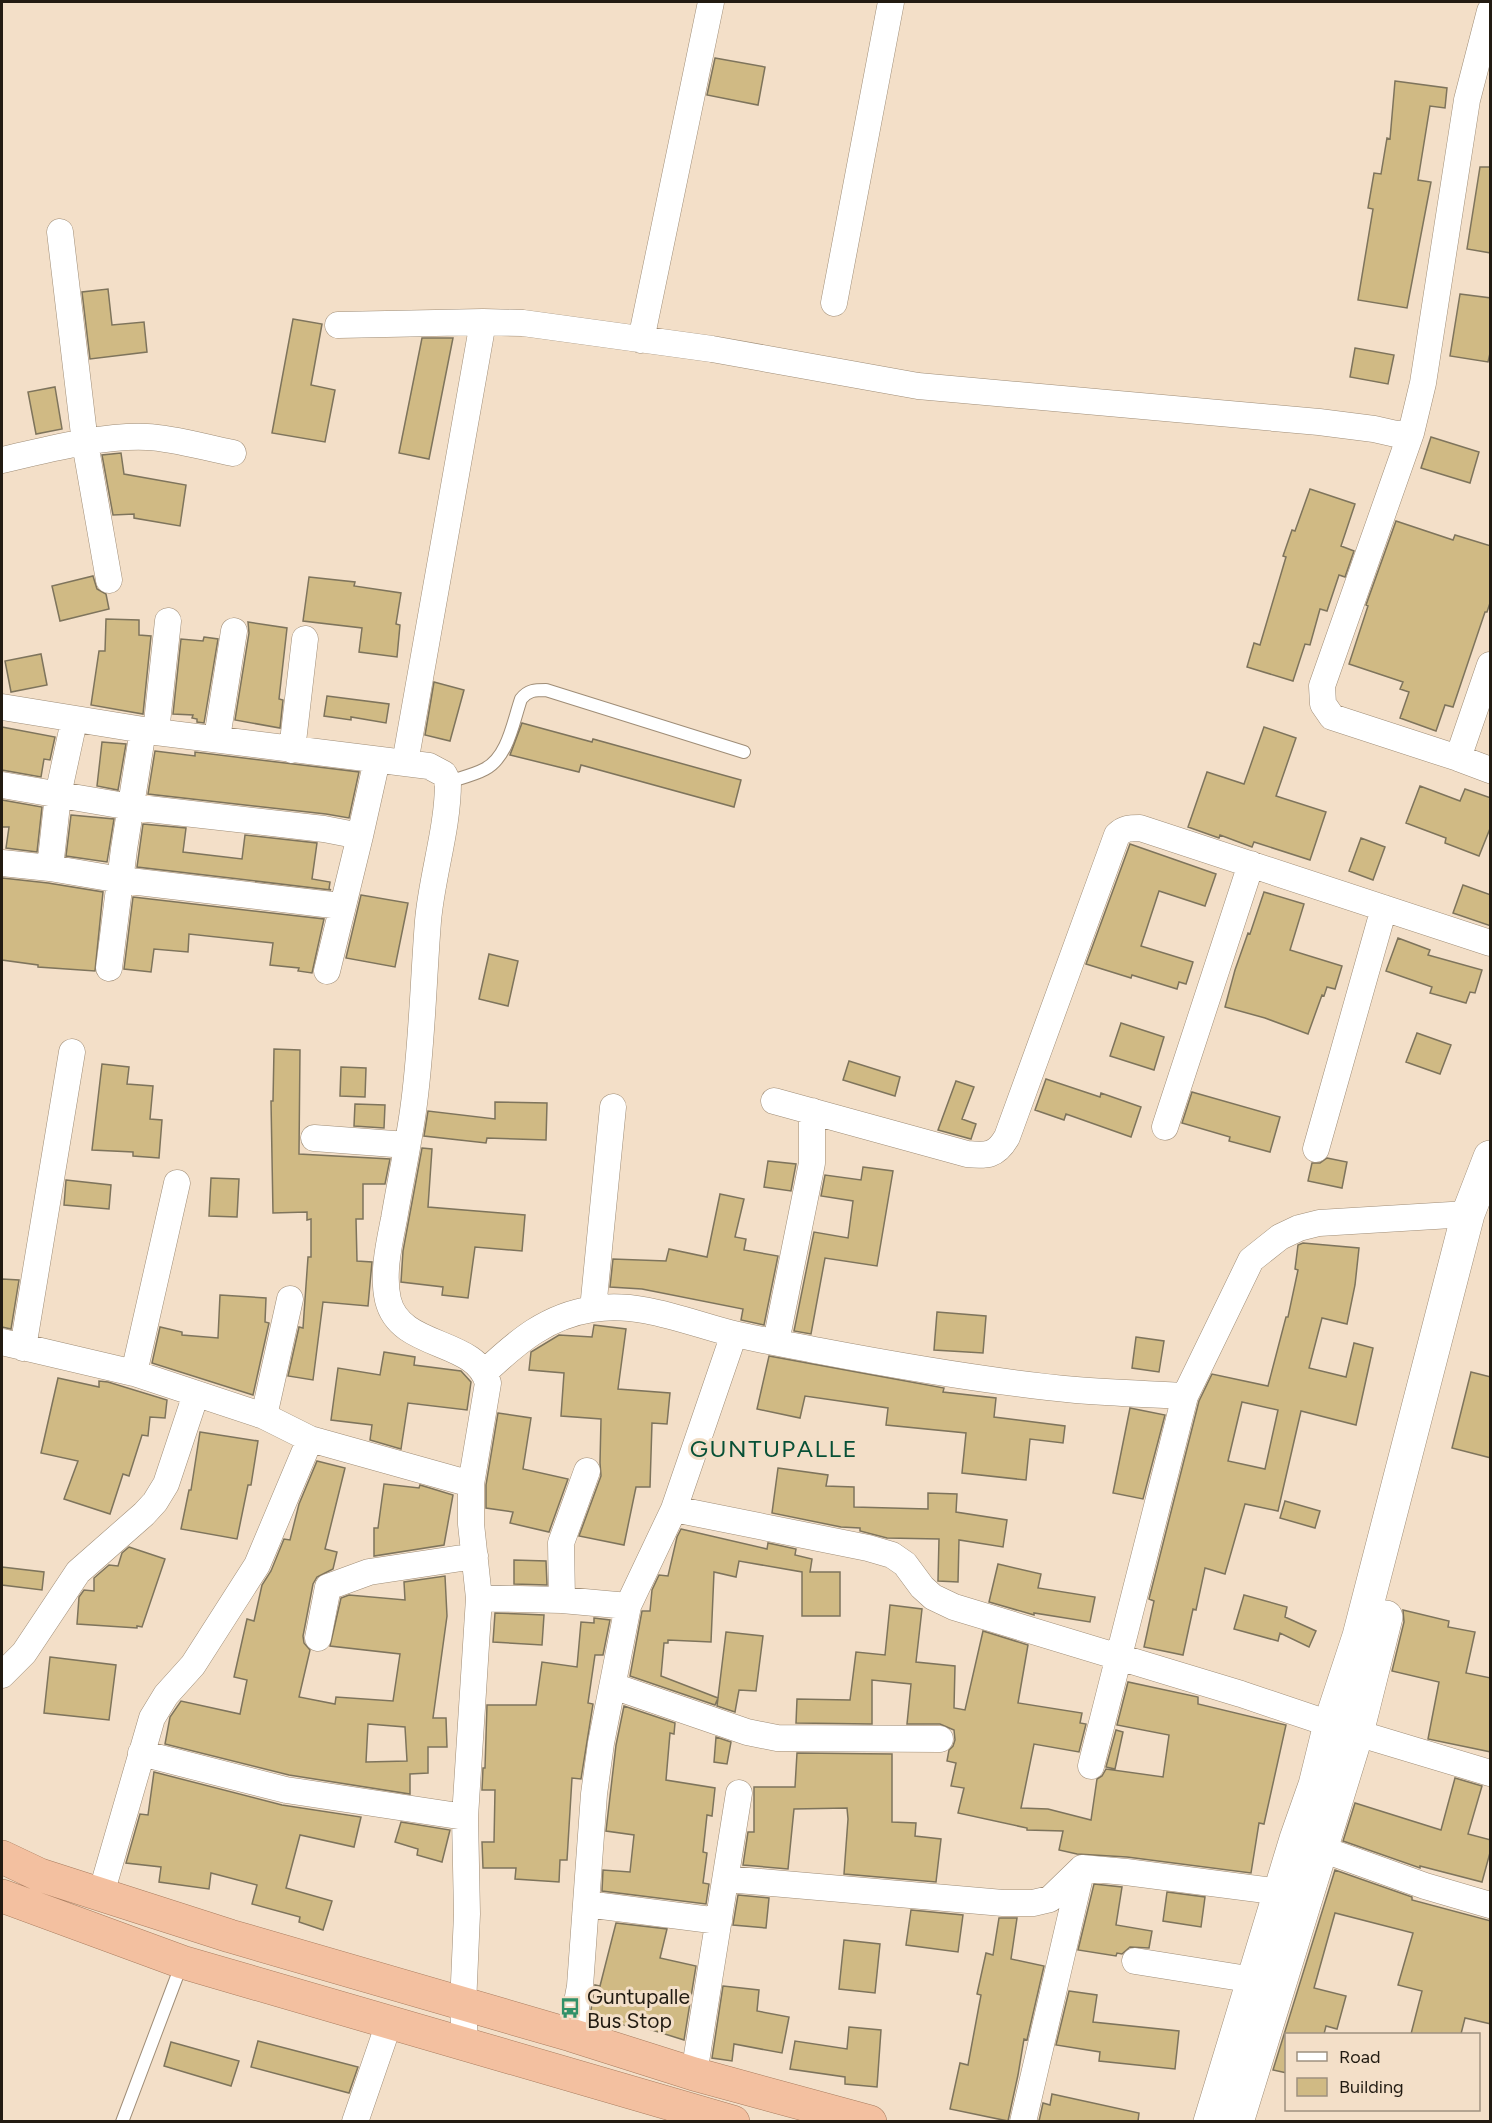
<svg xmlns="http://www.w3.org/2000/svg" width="1492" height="2123" font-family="Figtree,sans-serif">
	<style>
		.building { fill: #d0ba84; stroke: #7e745c; stroke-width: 1.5; fill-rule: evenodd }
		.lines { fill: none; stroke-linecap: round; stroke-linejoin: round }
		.service-casing { stroke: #9f8d77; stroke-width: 14 }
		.minor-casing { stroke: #9f8d77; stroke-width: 27 }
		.secondary-casing { stroke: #9f8d77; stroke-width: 34 }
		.trunk-casing { stroke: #a87c5f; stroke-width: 34 }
		.service { stroke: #fff; stroke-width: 12 }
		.minor { stroke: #fff; stroke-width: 26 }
		.secondary { stroke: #fff; stroke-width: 33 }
		.trunk { stroke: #f3c0a0; stroke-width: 33 }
		.labels { text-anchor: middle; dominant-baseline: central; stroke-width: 6; stroke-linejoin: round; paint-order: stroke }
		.poi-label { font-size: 21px; fill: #221b12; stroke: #f3dfc8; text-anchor: start }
		.quarter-label { font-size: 24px; letter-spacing: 1.5px; fill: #075036; stroke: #f3dfc8 }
	</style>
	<rect width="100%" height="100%" fill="#f3dfc8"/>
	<path class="building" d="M715,58L765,67L758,105L707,95Z
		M1395,81L1447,88L1445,108L1430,106L1418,180L1431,182L1407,308L1358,300L1373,209L1368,208L1374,173L1381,174L1387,138L1390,139Z
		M1480,167H1491V253L1467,249Z
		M108,289L112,325L144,322L147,352L90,359L82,292Z
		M1460,294L1491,298V349L1488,362L1450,356Z
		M293,319L322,324L311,385L335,390L325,442L272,433Z
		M422,338H453L429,459L399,453Z
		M1355,348L1394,355L1388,384L1350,377Z
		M55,387L62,429L36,434L28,392Z
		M1431,437L1479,452L1470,483L1421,468Z
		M121,453L124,474L186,485L180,526L134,518V514L113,515L102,455Z
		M1310,489L1355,504L1341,546L1354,551L1345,577L1339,575L1327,611L1320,609L1310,645L1305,644L1293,681L1247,667L1254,643L1260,645L1286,557L1283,556L1292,530L1295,531Z
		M1396,521L1453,540L1455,535L1491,546V600L1487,612H1485L1453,707L1445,705L1436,731L1400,718L1409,692L1400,689L1403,682L1349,664L1368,606L1366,605Z
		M93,576L97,589L106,594L109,609L60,621L52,586Z
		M309,577L355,582L354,586L401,593L396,624L400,625L397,657L359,652L362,628L303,621Z
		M106,619L139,620V635L151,636L143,714L91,705L99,651H105Z
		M248,622L287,628L279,699L283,700L280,728L235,720L249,633Z
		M204,637L218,639L204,723L197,722V719L192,718L193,715L173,714L181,639L203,641Z
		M41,654L47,685L11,692L5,661Z
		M434,682L464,690L450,741L425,735Z
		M327,696L389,704L386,723L351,717V720L324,716Z
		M522,723L592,742L593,739L741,780L734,807L581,765L579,772L510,755Z
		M2,727L55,737L50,760L44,759L41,777L2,770Z
		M1264,727L1296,738L1276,796L1326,812L1310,860L1254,842L1252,847L1220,835L1219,838L1188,827L1207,772L1244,784Z
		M102,742L126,744L118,790L97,786Z
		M155,751L195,756V752L359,772L349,818L326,814L148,794Z
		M1420,786L1460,801L1465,789L1491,798V826L1479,856L1445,843L1446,838L1406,823Z
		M2,800L42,807L37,852L6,848L9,827H2Z
		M71,815L114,819L107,862L66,856Z
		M143,824L186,828L183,852L242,859L245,835L317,843L312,879L330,882L329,889L331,890L137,867Z
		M1361,838L1385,847L1373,880L1349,871Z
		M1130,844L1216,874L1205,906L1159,891L1141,946L1193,962L1186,984L1179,982L1177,989L1132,975L1131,978L1086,964Z
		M2,878L48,883L103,892L95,971L38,967V965L2,960Z
		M1463,885L1491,895V926L1453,913Z
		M1264,892L1304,904L1290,950L1342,966L1335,989L1327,987L1324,996L1322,995L1308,1034L1265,1018L1225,1007L1235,970L1248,933L1250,934Z
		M361,895L408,903L395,967L346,958Z
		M133,897L324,919L312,973L298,971L299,968L270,965L273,943L189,934L188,952L154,949L151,972L124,969Z
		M1398,938L1430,950L1428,955L1482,970L1475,993L1470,992L1466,1003L1430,993L1432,987L1386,971Z
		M489,954L518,961L508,1006L479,999Z
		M1121,1023L1164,1037L1154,1070L1110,1056Z
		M1417,1033L1451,1045L1440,1074L1406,1062Z
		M274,1049L300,1050L299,1154L390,1159L385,1184H363V1219H356L357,1261L372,1262L368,1306L323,1302L313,1380L288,1376L299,1327L303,1328L308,1257H311V1219L307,1220V1212L273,1213L271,1101H273Z
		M849,1061L900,1077L895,1096L843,1080Z
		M102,1064L129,1067L127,1084L153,1086L150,1119L162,1120L159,1158L133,1156V1152L92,1150Z
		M341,1067L366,1068L365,1097L340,1096Z
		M1046,1079L1100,1097L1101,1093L1141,1107L1131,1137L1066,1114L1064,1120L1035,1110Z
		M956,1081L974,1087L962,1119L976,1124L971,1139L938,1130Z
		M1192,1092L1280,1117L1270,1152L1229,1141L1230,1137L1182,1123Z
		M495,1102L547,1103L546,1140L487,1138L486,1143L424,1136L428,1111L495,1119Z
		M355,1104L385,1105L384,1128L354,1126Z
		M422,1148L432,1149L428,1207L525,1215L522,1251L475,1247L468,1298L442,1295L443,1287L401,1282L403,1251Z
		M1327,1158L1347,1162L1342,1188L1308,1181L1312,1163H1320Z
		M768,1161L796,1164L791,1191L764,1187Z
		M863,1167L893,1171L877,1266L825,1258L811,1334L794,1331L814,1232L848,1238L853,1201L821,1196L825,1175L861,1180Z
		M211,1178L239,1179L237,1217L209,1216Z
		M66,1180L111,1185L109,1209L64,1205Z
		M720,1194L744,1199L735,1237L746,1239L744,1250L778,1256L764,1325L741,1320L743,1309L642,1289L610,1287L613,1259L666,1261L669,1249L707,1257Z
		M1303,1243L1359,1248L1355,1285L1347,1324L1322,1318L1309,1368L1346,1377L1354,1343L1373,1348L1356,1425L1301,1411L1278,1511L1245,1504L1225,1574L1205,1568L1196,1610L1193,1609L1183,1655L1144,1647L1154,1601L1149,1599L1199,1401L1212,1374L1268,1386L1286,1317H1288L1298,1270L1295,1269L1298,1245ZM1242,1402L1278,1410L1265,1469L1228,1461Z
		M2,1279L19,1280L11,1329L2,1327Z
		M220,1295L266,1298L265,1322L269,1323L253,1395L152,1363L160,1327L182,1332V1335L218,1338Z
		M937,1312L986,1316L983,1353L934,1350Z
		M594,1325L626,1329L618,1389L670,1393L667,1424L652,1423L650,1487H636L624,1545L579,1536L601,1476L600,1463L601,1419L561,1416L564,1373L529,1370L531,1352L559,1335L592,1337Z
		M1136,1337L1164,1341L1159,1372L1132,1368Z
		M384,1352L415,1357L414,1365L461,1371L471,1382L467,1410L408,1403L401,1449L370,1440L372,1425L331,1420L338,1368L380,1375Z
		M769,1356L944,1388L943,1392L996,1398L994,1417L1065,1426L1063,1443L1030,1439L1026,1480L962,1473L966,1433L886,1425L888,1408L805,1396L800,1418L757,1409Z
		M1471,1372L1491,1377V1458L1452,1448Z
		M58,1378L99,1387V1381L108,1382L167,1400L165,1418L150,1417L148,1436L142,1435L129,1476L123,1474L110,1514L64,1499L78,1461L41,1453Z
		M1130,1408L1165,1415L1143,1499L1113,1493Z
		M498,1413L531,1418L523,1469L568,1479L549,1532L510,1523L513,1512L486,1508V1485Z
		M200,1432L258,1441L251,1485H248L237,1539L181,1529L189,1490H191Z
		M317,1461L345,1468L325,1549L337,1552L333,1569L317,1577L313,1584L303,1636L304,1643L310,1650L299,1697L335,1704L336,1697L393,1701L400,1654L330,1646L341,1598L349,1595L405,1600L404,1582L445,1576L447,1616L433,1718H446L447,1747H428V1773L410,1774V1794L289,1775L165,1744L170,1717L181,1701L240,1714L247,1680L234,1677L247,1619L254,1621L262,1585L271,1571L284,1539L290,1540L299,1504ZM368,1724L405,1727L407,1761L366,1762Z
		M778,1468L828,1475L826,1486L854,1487V1507L928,1509V1493L957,1494L956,1512L1007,1520L1003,1547L959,1540L958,1582L938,1581L939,1539L887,1538L860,1531V1528L841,1527L772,1513Z
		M384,1484L419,1488L420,1485L453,1495L444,1545L374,1556V1528H378Z
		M1285,1501L1320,1511L1315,1528L1280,1518Z
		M681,1529L767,1549L768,1543L796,1549L795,1555L812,1559L810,1572H840V1616H802V1572L739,1561L736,1577L714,1572L711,1642L668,1640V1643H664L661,1676L718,1698L715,1705L630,1676L642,1611H650L652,1590L659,1575L668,1576L677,1537Z
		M129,1547L165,1559L142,1627L137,1626V1628L77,1624L79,1597L84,1590L94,1591V1578L109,1565L118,1566L122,1553Z
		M514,1560L546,1561L547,1585L514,1584Z
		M998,1564L1041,1574L1038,1588L1095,1597L1090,1622L1034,1613V1615L989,1602Z
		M2,1567L44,1572L42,1590L2,1585Z
		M1244,1595L1287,1607L1285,1617L1316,1631L1309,1647L1280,1633L1278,1641L1234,1629Z
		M890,1605L922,1609L916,1662L955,1666L954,1708L965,1710L983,1631L1028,1645L1018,1703L1082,1713L1080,1723L1086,1724L1079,1752L1034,1744L1021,1808L1048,1809L1091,1820L1097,1779L1102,1776L1106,1769L1163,1777L1169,1735L1117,1725L1128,1682L1198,1697V1704L1286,1725L1264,1824L1259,1823L1251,1873L1127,1857L1077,1854L1059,1850L1063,1831L1027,1830V1828L958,1813L964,1788L951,1786L956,1763L947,1761L949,1750L953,1746L955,1740L954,1730L940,1724H907L911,1684L872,1680V1724L796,1723L797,1699L850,1700L856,1652L885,1655Z
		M1403,1610L1449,1621L1448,1627L1475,1632L1466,1673L1491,1678V1752L1428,1739L1439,1682L1392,1671L1404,1622Z
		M495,1613L544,1615L542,1645L493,1642Z
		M594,1618L610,1620L603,1655H595L588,1703L593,1704L581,1779L572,1778L567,1860H560L559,1882L515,1879L516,1868H483L482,1842H494L495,1790H482L483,1768H485L487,1705H536L542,1662L577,1667L581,1622L594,1623Z
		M726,1632L763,1636L756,1691L739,1690L735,1712L717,1706Z
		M50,1657L116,1665L109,1720L44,1713Z
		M624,1706L675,1723L674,1734L670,1733L666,1780L715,1788L712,1816L707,1815L703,1852L707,1853L703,1883L709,1884L706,1904L602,1891L603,1870L630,1872L634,1835L606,1831L616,1745Z
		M1116,1730L1123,1732L1115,1769L1106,1767Z
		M716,1737L731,1742L727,1764L714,1762Z
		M797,1753L892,1754V1822L916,1823L915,1836L941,1839L936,1882L844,1874L848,1819L847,1808L794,1809L788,1869L743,1865L748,1832H754V1787H795Z
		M154,1772L282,1805L361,1817L354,1847L300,1835L286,1888L332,1901L323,1930L299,1922L300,1917L252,1904L257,1885L211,1873L209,1889L159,1882L161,1867L126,1863L140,1814L148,1815Z
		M1455,1778L1482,1786L1468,1834L1491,1840V1849L1482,1882L1420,1866V1868L1343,1841L1355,1803L1441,1830Z
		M401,1822L450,1830L442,1862L417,1855L418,1849L395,1842Z
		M1335,1870L1412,1897V1900L1491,1921V2024L1465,2018L1461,2034H1411L1422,1991L1398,1985L1413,1933L1335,1913L1314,1988L1346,1996L1337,2029L1326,2026L1324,2034H1287V2073L1273,2070Z
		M1094,1884L1122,1887L1116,1925L1152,1931L1149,1948L1130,1947L1122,1954L1117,1953L1116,1956L1078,1950Z
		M1167,1892L1205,1897L1201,1927L1163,1921Z
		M738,1895L769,1898L766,1928L733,1925Z
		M911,1910L963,1915L958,1952L906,1945Z
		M999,1918H1017L1011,1959L1044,1966L1027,2040L1024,2039L1018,2075L1008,2121L950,2109L960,2063L968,2065L981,1995L977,1994L986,1953L993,1955Z
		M616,1923L667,1929L660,1958L696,1966L684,2040L636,2025L635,2028L590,2016L595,1986V1985L600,1986Z
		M844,1940L880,1944L875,1993L839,1989Z
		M723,1986L759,1990L757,2011L789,2017L782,2053L734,2044L732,2061L712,2058Z
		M1069,1991L1097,1995L1093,2022L1179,2031L1175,2069L1099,2061L1100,2052L1056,2045Z
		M849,2027L881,2030L877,2087L845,2084V2077L790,2069L795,2041L847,2049Z
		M258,2041L358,2067L349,2093L251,2067Z
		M171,2042L239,2061L231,2086L164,2066Z
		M1052,2094L1139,2113L1138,2121H1039L1043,2103L1050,2105Z"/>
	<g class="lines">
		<g class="service-casing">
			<path id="service" d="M448,782C460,778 474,775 485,769C508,757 513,722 521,699C528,690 535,690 546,690L744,752
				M122,2122L182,1963"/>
		</g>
		<g class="minor-casing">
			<path id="minor" d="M1490,11L1467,100L1423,383L1411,433L1322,686L1323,704L1332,717L1458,758L1490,770
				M60,232L85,443L109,580
				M834,303L891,2
				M338,325L483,322L523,323L712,349L918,386L1319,422L1374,429L1396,434L1411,433
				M641,340L711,2
				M2,460C47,450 100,435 147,437C174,438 206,448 233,453
				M2,707L156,732L429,766L444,774L448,782C448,829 432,875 428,921C423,985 422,1048 413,1111C408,1147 400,1183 394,1219C389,1244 382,1274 388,1300C400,1350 476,1338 488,1383L471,1484V1524L479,1598L465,1817L467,1914L463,2005L465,2044
				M156,732L168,621
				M217,738L234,631
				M292,750L305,639
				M1458,758L1490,665
				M405,763L483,322
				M2,785L131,807L324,829L360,836L327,971
				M360,836L377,760
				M2,863L50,868L121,880L341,906
				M50,868L58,795L74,721
				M109,968L124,849L143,730
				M774,1101L967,1154C987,1156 996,1156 1007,1137L1117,835C1124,828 1130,828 1140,828L1490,943
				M1165,1127L1251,864
				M314,1138L407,1145
				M1316,1149L1384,908
				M593,1309L613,1107
				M2,1342L134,1373L264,1416L310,1439L471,1484
				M776,1342L812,1163V1111
				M23,1348L72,1052
				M485,1372C518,1341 547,1316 593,1309C638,1301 687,1322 730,1333C760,1340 790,1345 820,1351C904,1367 990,1382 1076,1390C1112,1393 1149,1394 1185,1396
				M134,1373L177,1183
				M264,1416L290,1299
				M674,1509L868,1548L892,1555L905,1564L922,1587L933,1597L954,1607L1241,1694L1357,1733L1490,1773
				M479,1598L562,1600L628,1606
				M562,1600L561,1543L587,1471
				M318,1638L328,1587L369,1572L475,1556
				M2,1675L24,1653L78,1572L144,1514L155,1502L166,1484L196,1394
				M613,1686L747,1732L777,1738L940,1739
				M141,1753L286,1790L465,1817
				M1091,1766L1185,1396L1251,1260L1280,1237L1299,1228L1319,1223L1468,1214
				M1305,1843L1425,1886L1490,1905
				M726,1879L1003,1903H1033L1050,1899L1082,1868L1126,1872L1281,1892
				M101,1894L152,1718L166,1695L193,1665L257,1565L310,1439
				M586,1904L719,1921
				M1135,1961L1254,1980
				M571,2035L580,1986L594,1794L601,1743L628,1606L674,1509L734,1334
				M694,2074L739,1793
				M355,2122L389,2023
				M1023,2122L1082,1868"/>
		</g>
		<g class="secondary-casing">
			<path id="secondary" d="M1210,2122L1296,1839L1315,1785L1330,1724L1359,1636L1468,1214L1490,1157
				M1237,2122L1357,1733L1386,1617"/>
		</g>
		<g class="trunk-casing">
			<path id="trunk" d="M2,1857L40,1875L230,1936L571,2035L694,2074L870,2122
				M2,1896L182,1962L733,2122"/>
		</g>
		<use href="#service" class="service"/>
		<use href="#minor" class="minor"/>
		<use href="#secondary" class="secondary"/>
		<use href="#trunk" class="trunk"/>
	</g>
	<defs>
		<g id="bus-bare" transform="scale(1.62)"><path d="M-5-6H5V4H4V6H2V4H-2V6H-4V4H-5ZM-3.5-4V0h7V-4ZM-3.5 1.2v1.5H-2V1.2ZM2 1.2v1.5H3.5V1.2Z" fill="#319169" stroke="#f3dfc8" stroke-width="2.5" paint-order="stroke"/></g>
	</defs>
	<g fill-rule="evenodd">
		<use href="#bus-bare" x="570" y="2008"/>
	</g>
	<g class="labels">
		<g class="poi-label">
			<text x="587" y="1996">Guntupalle<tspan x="587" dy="24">Bus Stop</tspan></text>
		</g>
		<g class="quarter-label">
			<text x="774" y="1448">GUNTUPALLE</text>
		</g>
	</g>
	<rect width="1492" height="2123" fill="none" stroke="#221b12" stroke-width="6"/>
	<rect x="1285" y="2033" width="195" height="78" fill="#f3dfc8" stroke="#9f917f" stroke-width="1.5"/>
	<rect x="1297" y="2052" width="30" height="9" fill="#ffffff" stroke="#9f917f" stroke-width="1.5"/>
	<text x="1339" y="2063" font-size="18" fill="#221b12">Road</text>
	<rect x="1297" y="2078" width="30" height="18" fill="#d0ba84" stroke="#9f917f" stroke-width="1.5"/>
	<text x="1339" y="2093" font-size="18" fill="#221b12">Building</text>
</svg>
